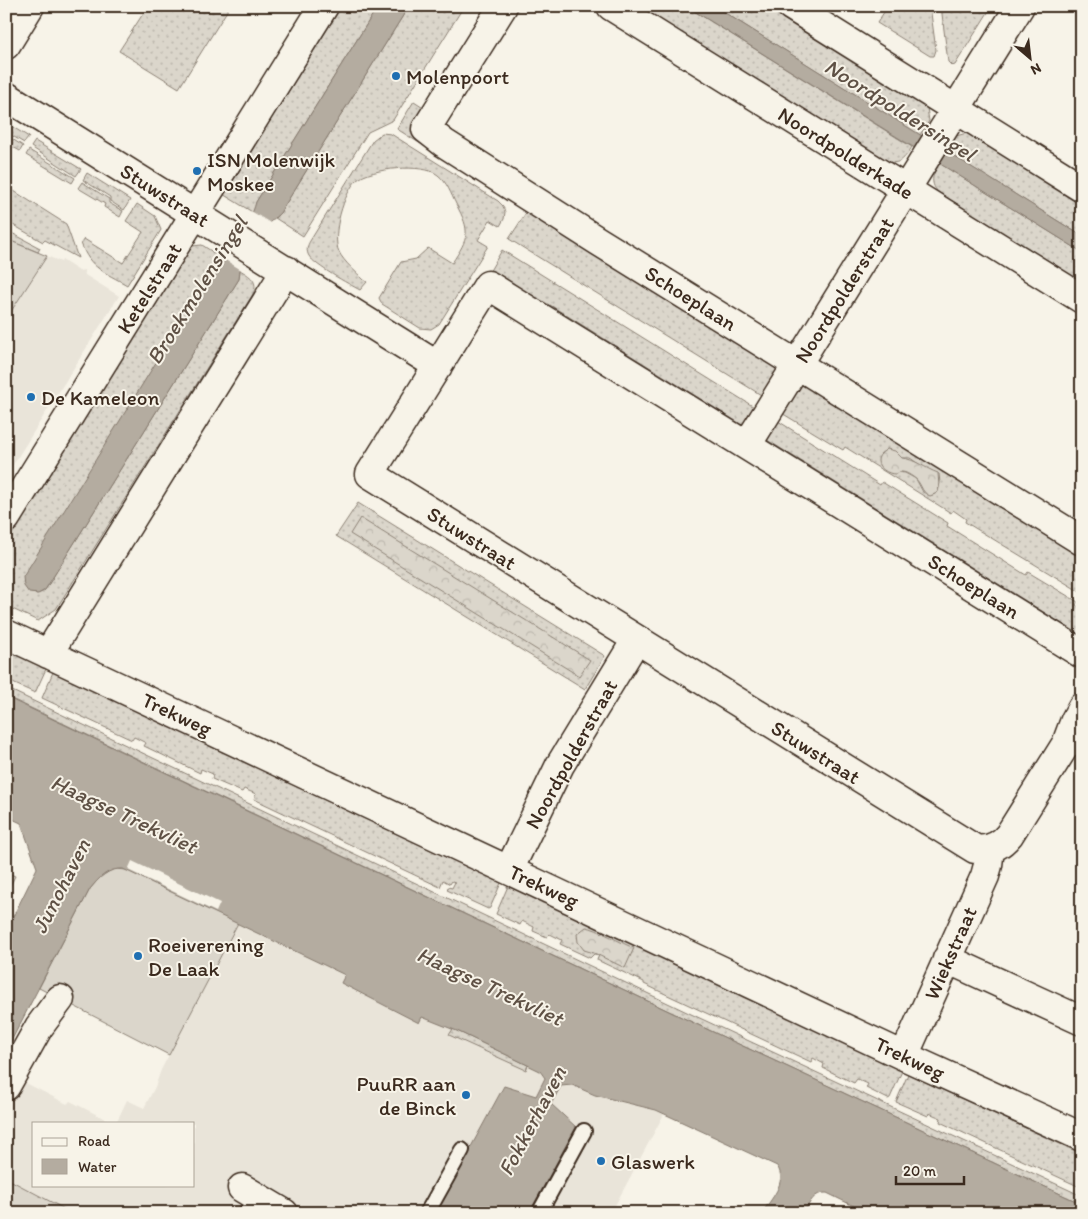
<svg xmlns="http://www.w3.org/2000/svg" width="1088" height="1219" font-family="Itim,sans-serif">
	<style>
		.built { fill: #e9e4d9 }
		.grass { fill: url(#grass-dots); stroke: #8b8074; fill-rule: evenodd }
		.forest { fill: url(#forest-crowns); stroke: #8b8074 }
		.pitch { fill: #dbd6cb; stroke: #8b8074 }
		.water { fill: #b4aca0; stroke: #84786c }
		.pier { fill: #f7f3e8 }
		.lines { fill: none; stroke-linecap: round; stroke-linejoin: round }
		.service-casing { stroke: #3b2a1e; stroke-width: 18 }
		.minor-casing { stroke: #3b2a1e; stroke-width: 31 }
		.service { stroke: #f7f3e8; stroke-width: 14 }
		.minor { stroke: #f7f3e8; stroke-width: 28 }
		.poi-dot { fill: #1f6fb2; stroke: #f7f3e8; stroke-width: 2 }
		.labels { text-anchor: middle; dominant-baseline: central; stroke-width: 4; stroke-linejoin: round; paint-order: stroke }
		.poi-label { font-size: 21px; fill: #3b2a1e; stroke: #f7f3e8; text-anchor: start }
		.street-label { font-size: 21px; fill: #3b2a1e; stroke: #f7f3e8 }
		.water-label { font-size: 22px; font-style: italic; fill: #5f5145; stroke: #f7f3e8 }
	</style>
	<defs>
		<pattern id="grass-dots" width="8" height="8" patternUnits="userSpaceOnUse" patternTransform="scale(1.25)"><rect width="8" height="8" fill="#dbd6cb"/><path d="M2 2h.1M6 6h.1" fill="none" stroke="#bdb8ae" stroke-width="1.8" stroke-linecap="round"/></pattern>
		<pattern id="forest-crowns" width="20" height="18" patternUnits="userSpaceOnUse" patternTransform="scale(1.25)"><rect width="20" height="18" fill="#dbd6cb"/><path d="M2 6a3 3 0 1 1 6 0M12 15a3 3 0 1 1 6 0" fill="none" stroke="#bdb8ae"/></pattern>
	</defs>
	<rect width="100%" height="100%" fill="#f7f3e8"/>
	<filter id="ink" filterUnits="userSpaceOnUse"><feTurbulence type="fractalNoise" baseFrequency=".02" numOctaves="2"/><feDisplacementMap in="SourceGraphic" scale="10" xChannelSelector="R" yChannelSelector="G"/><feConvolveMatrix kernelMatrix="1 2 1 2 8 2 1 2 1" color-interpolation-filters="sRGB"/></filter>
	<g filter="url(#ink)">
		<path class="built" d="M47,256L61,262L62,260L79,271L84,270L85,275L119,296L6,476V319Z
			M238,923L345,975L341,983L419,1022L422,1017L457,1031L540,1071L545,1078L536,1096L504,1087L435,1213H6V1101L18,1079L67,1104L70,1101L113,1123H34V1185H194V1123H116L127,1100L144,1108L155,1087L161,1070Z
			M572,1085L595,1095L656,1110L664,1114L611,1213H529L576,1127L551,1104L561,1086Z"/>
		<path class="grass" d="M148,6H230L179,88L119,51Z
			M342,6H358L369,13L373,6H378L256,202L254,213L221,193L231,179L233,180Z
			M409,6H464L393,120L368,132L303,236L275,218L280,213Z
			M638,6H686L912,147C906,156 901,165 889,162Z
			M714,6H763L927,108L929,121L920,135Z
			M888,6H930L936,50L934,56H930L877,23Z
			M941,6H992L955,65L952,66L948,62Z
			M414,101L428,110L433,144L429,149L397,129Z
			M6,123L29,137L24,143L6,132Z
			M382,133L391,134L498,201L503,206L505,212L504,219L500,226L490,220L478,240L488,246L439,324L431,329L420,328L382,304L379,298L401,262L416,259L428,248L452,263C469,237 471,232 456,204C451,194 447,182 438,175C424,163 371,168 357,180C344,192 331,235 339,252C344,262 356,272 364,280L367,282L360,290C349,284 315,266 309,256C306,251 307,246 310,241L373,140Z
			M967,133L1082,204V236L947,152L956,136Z
			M6,135L23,146L20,151L6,143Z
			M35,141L81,169L76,176L31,147Z
			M29,150L75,178L72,183L26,155Z
			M939,163L1082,252V283L938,192C929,182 933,174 939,163Z
			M87,173L130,200L124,210L110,201V197L83,180Z
			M82,182L109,199V203L123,211L120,217L104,207L105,204L78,188Z
			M6,186L66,224L78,258L45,240L43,242L6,221Z
			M137,204L155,216L161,230L127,285C105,272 90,269 81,243L84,239L123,263L143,232L126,221Z
			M531,205L585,249L782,372L766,398L509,239Z
			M6,230L40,248L38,252L6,239Z
			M202,245L225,260L212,272L27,590C33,595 39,595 45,590L239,279L240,270C250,276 259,281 253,294L56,609L38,621L6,606V544L192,246Z
			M502,250L759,410L747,428L550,305L546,311L488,274Z
			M794,379L1082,558V593L965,522L966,519L953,510L951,513L845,447L843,450L775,409ZM887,449L897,453L902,458H910L926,469L939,474L940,483L938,492L933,495H928L923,492L916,479L905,473L900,472L880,454Z
			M770,416L880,485L882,482L948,523L947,526L1026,575L1028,572L1078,602L1076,605L1082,609V636L759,435Z
			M358,503L605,656L585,689L336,536Z
			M6,649L46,669L35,693L6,680Z
			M53,672L501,883L490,908L488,909L447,890L448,887L452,888L455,882L452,881L450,884L443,880L440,887L254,799L256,794L244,789L242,792L212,779L213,774L201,769L200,773L144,746L146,743L134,737L132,740L42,698Z
			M6,688L691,1014L1082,1196V1204L732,1041L16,701L6,697Z
			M6,872L15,876L6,894Z
			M508,886L605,931L604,935L607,936L609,933L902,1071L890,1098L888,1099L866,1088L868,1084L857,1079L854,1083L823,1068L824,1064L813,1058L811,1062L644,984V982L597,960L599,955L594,954L590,958L560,944L562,940L550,934L547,937L533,931L534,927L522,921L520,925L496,914Z
			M453,1029L528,1065L526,1070L449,1035Z
			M908,1074L1082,1154V1188L940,1122L941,1118L929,1113L928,1116L896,1102Z"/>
		<path class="forest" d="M887,449L895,451L902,458C915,459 926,469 938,473L939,487L937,493L930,496C920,492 922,482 913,477C910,475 906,472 902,472C897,472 900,473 895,474C888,474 878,468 878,461C878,455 883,452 887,449Z
			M360,518L590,660L579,676L350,534Z
			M586,927C596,928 623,944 634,948L625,968L594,953L584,950L578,942L577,934Z"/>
		<path class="pitch" d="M6,239L47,256L6,319Z
			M113,869L128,870L238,923L169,1055L39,988L90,889L100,877Z
			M6,1178L72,1213H6Z"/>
		<path class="water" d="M378,6H409L280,213L269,223L240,270L239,279L45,590L38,594L29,593L24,586L23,577L212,272C229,255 250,225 256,202Z
			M686,6H714L1082,236V252Z
			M6,697L732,1041L1082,1204V1213H868L827,1193C814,1192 810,1202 804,1213H762C771,1199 788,1182 777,1166L656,1110L595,1095L572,1085L561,1086L551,1104L576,1127L529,1213H435L504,1086L536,1096L545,1078L540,1071L457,1031L422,1017L419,1023L341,983L345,975L123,869C108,868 99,878 90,889L6,1051V931L37,868L21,823L6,816Z"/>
		<path class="pier" d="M251,211L272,224L243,271L222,258Z
			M132,861L220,903L216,912L128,870Z"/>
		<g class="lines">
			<g class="service-casing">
				<path id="service" d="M246,1213L256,1196
					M427,1213L462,1150
					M539,1213L584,1131"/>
			</g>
			<g class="minor-casing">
				<path id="minor" d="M503,6L426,129L444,143L598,241L1082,541
					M611,6L1082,299
					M791,6L1082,188
					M6,45L30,6
					M6,96L438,366
					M747,445L1020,6
					M6,518L324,6
					M6,634L904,1056L1082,1137
					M48,654L286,270
					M1082,654L488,285L370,474L975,849C989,851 1000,846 1009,835L1066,744L1075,720L1082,707
					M509,870L560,765L636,640
					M947,959L1082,1021
					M904,1056L985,876L988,865L990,849
					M6,1086L39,1027L60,999
					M242,1188L284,1213"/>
			</g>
			<use href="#service" class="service"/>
			<use href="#minor" class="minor"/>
		</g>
	</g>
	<g class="poi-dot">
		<circle cx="396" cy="76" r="5"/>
		<circle cx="197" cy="171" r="5"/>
		<circle cx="31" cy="397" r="5"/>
		<circle cx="138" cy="956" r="5"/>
		<circle cx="466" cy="1095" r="5"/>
		<circle cx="601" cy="1161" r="5"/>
	</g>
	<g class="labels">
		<g class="poi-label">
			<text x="406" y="76">Molenpoort</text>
			<text x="207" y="159">ISN Molenwijk<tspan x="207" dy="24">Moskee</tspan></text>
			<text x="41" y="397">De Kameleon</text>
			<text x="148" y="944">Roeiverening<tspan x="148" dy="24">De Laak</tspan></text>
			<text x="456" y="1083" text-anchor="end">PuuRR aan<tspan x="456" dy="24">de Binck</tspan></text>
			<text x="611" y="1161">Glaswerk</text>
		</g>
		<g class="street-label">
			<text transform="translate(846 153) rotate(32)">Noordpolderkade</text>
			<text transform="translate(165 195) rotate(32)">Stuwstraat</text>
			<text transform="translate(149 288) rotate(-58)">Ketelstraat</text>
			<text transform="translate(844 290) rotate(-58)">Noordpolderstraat</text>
			<text transform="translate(691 298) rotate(32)">Schoeplaan</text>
			<text transform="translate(472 538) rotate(32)">Stuwstraat</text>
			<text transform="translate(974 586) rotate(32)">Schoeplaan</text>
			<text transform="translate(177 714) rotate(25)">Trekweg</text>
			<text transform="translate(816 752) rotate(32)">Stuwstraat</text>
			<text transform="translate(571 754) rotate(-61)">Noordpolderstraat</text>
			<text transform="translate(544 886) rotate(25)">Trekweg</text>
			<text transform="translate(950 953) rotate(-66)">Wiekstraat</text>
			<text transform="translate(910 1058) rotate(25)">Trekweg</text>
		</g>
		<g class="water-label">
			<text transform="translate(900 110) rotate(32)">Noordpoldersingel</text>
			<text transform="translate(197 290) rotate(-58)">Broekmolensingel</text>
			<text transform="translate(124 814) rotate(25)">Haagse Trekvliet</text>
			<text transform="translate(61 886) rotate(-63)">Junohaven</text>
			<text transform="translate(490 986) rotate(25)">Haagse Trekvliet</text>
			<text transform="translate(532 1121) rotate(-62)">Fokkerhaven</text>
		</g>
	</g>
	<rect width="1088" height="1219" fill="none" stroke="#f7f3e8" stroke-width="25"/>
	<rect x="12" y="12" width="1063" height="1194" fill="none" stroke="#3b2a1e" stroke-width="2" filter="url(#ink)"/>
	<rect x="32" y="1122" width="162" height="65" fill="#f7f3e8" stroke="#aca397"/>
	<rect x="42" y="1138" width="25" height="8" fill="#f7f3e8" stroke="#aca397"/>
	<text x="78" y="1146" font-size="15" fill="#3b2a1e">Road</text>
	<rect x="42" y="1159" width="25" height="15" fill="#b4aca0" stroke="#aca397"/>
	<text x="78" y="1172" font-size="15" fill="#3b2a1e">Water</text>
	<g transform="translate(1030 58) rotate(152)" stroke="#f7f3e8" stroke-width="4" paint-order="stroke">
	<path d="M0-4L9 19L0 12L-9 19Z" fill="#3b2a1e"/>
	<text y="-8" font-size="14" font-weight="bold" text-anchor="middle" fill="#3b2a1e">N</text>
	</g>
	<path d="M896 1176v8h68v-8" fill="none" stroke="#3b2a1e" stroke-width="2.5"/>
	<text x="903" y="1176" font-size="15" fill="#3b2a1e" stroke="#f7f3e8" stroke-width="4" paint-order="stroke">20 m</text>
</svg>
